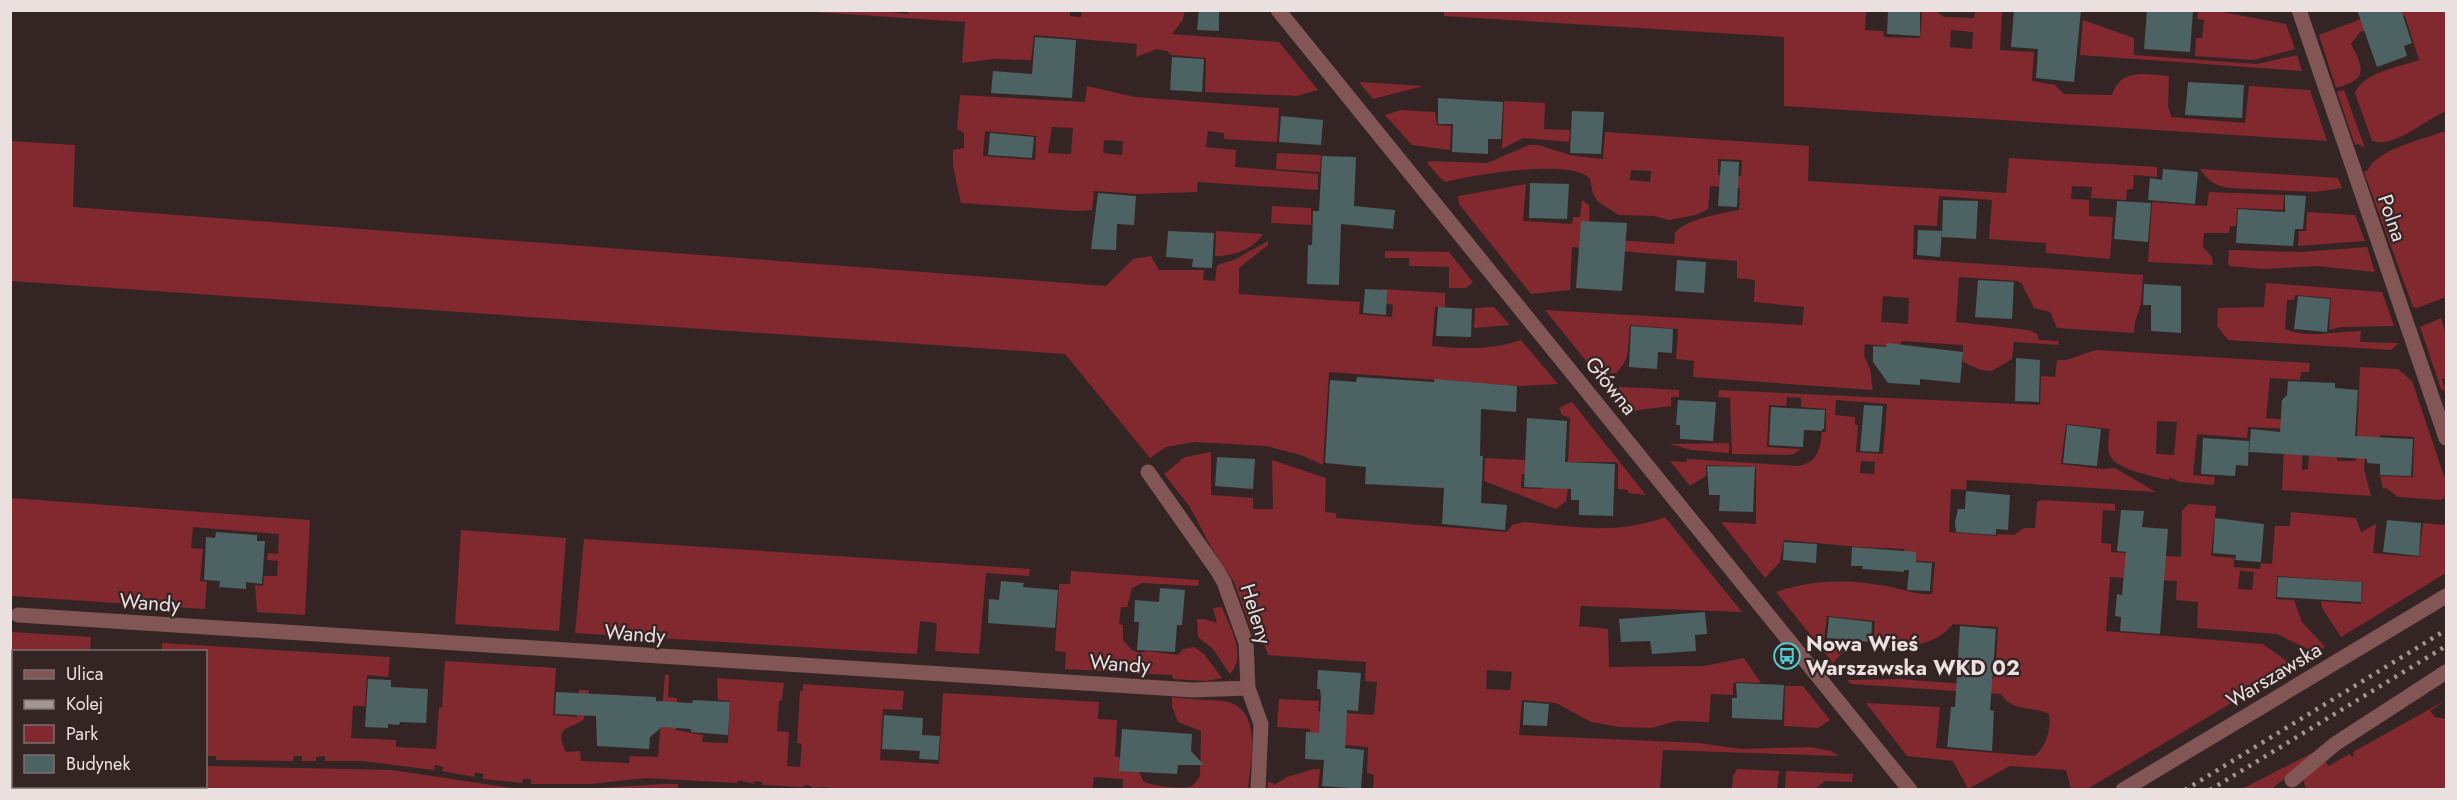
<svg xmlns="http://www.w3.org/2000/svg" width="2457" height="800" font-family="Jost,sans-serif">
	<style>
		.green { fill: #82292f; fill-rule: evenodd }
		.water { fill: #320207 }
		.building { fill: #4d6262 }
		.lines { fill: none; stroke-linecap: round; stroke-linejoin: round }
		.minor { stroke: #815655; stroke-width: 15 }
		.rail { stroke: #a29595; stroke-width: 4.5; stroke-dasharray: 3 6; stroke-linecap: butt }
		.labels { text-anchor: middle; dominant-baseline: central; stroke-width: 4.5; stroke-linejoin: round; paint-order: stroke }
		.street-label { font-size: 21px; fill: #ebe0e0; stroke: #342424 }
		.poi-label { font-size: 21px; font-weight: bold; fill: #ebe0e0; stroke: #342424; text-anchor: start }
	</style>
	<rect width="100%" height="100%" fill="#342424"/>
	<path class="green" d="M882,11L908,14L909,10H1070V16L1081,17L1082,11H1185L1182,21L1172,34L1279,42L1318,90L1297,96L1205,92L1206,58L1171,55L1167,51L1157,49L1136,57L1137,44L1034,35L1031,60L994,59L962,63L965,22L800,11Z
		M1444,11H1866L1865,30L1883,31L1884,37L1920,38L1922,11H1935L1944,17L1974,18L1975,11H2002L2000,50L2034,52L2032,81L2055,85L2064,94L2112,95C2120,68 2147,74 2169,76L2168,106L2171,117L2245,123L2249,86L2310,90L2327,141L1784,106V37L1444,16ZM1951,30L1973,32L1972,49L1950,47Z
		M2198,11H2217L2286,24L2295,49L2254,60L2195,56L2196,38H2202L2204,20L2197,19Z
		M2382,11H2446V111C2427,119 2393,149 2372,141L2355,93C2363,72 2400,67 2419,60L2405,16L2360,32L2351,44C2365,71 2367,79 2336,88L2319,35Z
		M2083,20L2134,38V55L2257,64L2297,55L2302,71L2080,55Z
		M1359,82L1423,86L1373,99Z
		M1087,86L1135,97L1279,108L1277,142L1224,139V133L1208,131L1206,147L1236,150L1235,167L1318,174V190L1198,182L1197,192L1137,194L1094,191L1092,210L1077,211L961,203L953,166V150L964,148V133L957,129L960,95L1085,102ZM1052,127L1073,128L1071,154L1048,153ZM985,131L1036,136L1035,160L983,156ZM1104,140L1123,141L1122,155L1103,153Z
		M2344,90L2365,148L2358,144L2355,145L2337,92Z
		M1504,101L1545,103L1544,129L1570,130L1569,142L1523,138L1502,149Z
		M1401,110L1435,112L1437,125L1451,126L1450,150L1412,145L1385,115Z
		M2446,131V297L2417,308L2413,307L2364,172L2368,170C2375,150 2426,138 2446,131Z
		M1605,132L1809,146L1808,181L2006,193L2009,158L2157,167V177L2134,175L2133,189H2127L2126,200L2091,198L2092,187L2072,186L2071,199L2089,200V216L2113,217L2110,259L2046,253V243L1989,239L1992,200L1939,196L1937,226L1914,225L1913,259L2143,275L2141,304L2135,322L2134,333L2057,328L2050,312L2034,308L2022,284L2017,281L1959,277L1956,322L2029,330L2037,334L2039,340L2059,341L2058,345L2014,342L2012,359L1992,371L1981,370L1963,362V345L1901,341L1900,347L1865,344C1863,360 1865,356 1870,369C1872,375 1871,383 1873,390L1693,377L1694,361L1676,359L1678,329L1630,325C1627,345 1632,359 1616,373L1595,372L1545,310L1802,325L1804,307L1754,302L1755,280L1737,278V261L1572,247L1570,290L1531,294L1459,204L1458,196L1526,184L1523,221L1572,224L1573,217H1580L1582,200L1589,205L1590,238L1674,244L1675,233C1685,219 1723,213 1739,210L1740,188L1710,186L1708,209L1696,215L1669,220L1654,216L1619,215L1598,202L1593,194L1590,179C1573,158 1471,175 1446,182L1440,178L1427,163L1429,161L1487,163L1529,145H1538L1574,156L1603,159ZM1718,159L1742,160L1741,176L1718,175ZM1631,170L1651,171L1650,182L1630,180ZM1883,296L1909,298L1908,324L1881,322Z
		M10,141L75,145L73,207L1106,286L1133,259L1151,256L1159,270H1204L1203,280L1215,281L1217,265L1234,260L1268,241V245L1239,268V294L1360,302L1359,314L1392,317L1393,305L1381,302L1382,289L1445,293V307H1435L1432,346C1463,349 1492,350 1521,340L1558,384L1519,386L1329,372L1323,465L1301,455L1266,446L1195,442L1166,447L1150,458L1065,354L11,281Z
		M1277,153L1321,155L1320,172L1276,169Z
		M2200,169L2338,178L2342,188L2315,192L2229,188C2214,185 2208,181 2200,169Z
		M2209,192L2284,195L2283,210L2237,208L2236,226H2230L2229,233H2204L2203,247L2212,257L2213,265L2148,262L2152,202L2207,206Z
		M1272,206L1311,208V225L1271,223Z
		M2307,212L2355,215L2365,241L2298,246L2299,231H2306Z
		M1216,231L1263,234C1253,250 1233,256 1215,256Z
		M2367,247L2375,272L2316,266L2263,269L2230,266L2228,264L2229,250L2301,252Z
		M1385,251L1449,252L1473,282L1466,288H1449V267L1409,266V258H1385Z
		M2266,283L2382,292L2394,326L2342,327L2329,330L2331,298L2295,295L2294,300H2287L2285,329C2308,339 2336,331 2361,331L2360,342L2399,343L2391,350L2228,340L2217,326L2218,308L2264,307Z
		M1494,307L1510,325L1474,328L1475,308Z
		M2441,318L2446,335V378L2442,379L2446,391L2441,389L2420,327Z
		M2096,350L2310,363L2309,372H2301L2300,380L2270,378L2266,418L2310,422L2303,430L2302,470L2308,469L2309,455L2337,457V461H2356L2360,367L2398,369L2412,381L2446,482V497L2441,500L2398,497L2386,488L2383,489L2380,476L2413,477L2414,437L2380,435L2379,446L2366,445L2364,469L2371,496L2282,490L2284,446L2292,429L2248,427L2247,438L2197,434L2193,475L2215,477L2214,485L2180,482L2169,477V480C2155,477 2112,469 2109,453C2107,446 2109,436 2110,429L2066,424L2061,464L2103,469L2115,468L2156,492L1967,480L1966,490L1951,489L1949,532L1997,536L1998,534L2014,535L2024,528H2035L2037,502L2042,500L2115,504V511L2103,510L2101,543L2111,544V552L2181,557L2182,511L2188,504L2216,506L2211,556L2234,558V567L2260,569L2261,563L2272,564L2275,526H2290L2291,512L2356,518L2361,532L2376,524L2373,553L2419,557L2423,523L2446,525V573L2341,637L2322,608L2321,601L2361,604L2363,582L2277,576L2276,599L2294,600L2302,622L2325,647L2316,653L2277,634L2197,628L2198,602L2176,600L2177,581L2110,577L2106,631L2263,644L2294,666L2087,789H2071L2066,770L2010,766L1968,789L1953,761L1907,756L1866,703L1940,707L1936,748L2035,756C2047,746 2051,728 2049,714C2033,706 2012,712 2001,694L1851,684L1847,680L1899,679L1976,685L1988,683L1995,676L1998,627L1953,624C1935,647 1903,648 1875,648L1873,646L1875,621L1827,616L1824,640L1847,642L1845,650L1833,663L1776,592C1813,579 1853,579 1891,587C1905,590 1917,595 1932,594L1935,562L1907,560L1904,549L1859,547L1784,540L1780,562L1765,578L1721,522L1756,524V467L1706,465V476L1690,486L1670,461L1686,462L1687,459L1798,466C1818,462 1820,450 1822,432H1826V409L1801,407V398L1787,397L1786,406L1769,405L1767,447L1801,449L1794,454L1787,455L1732,454L1730,398L1718,397L1719,390L2040,405L2041,376L2055,377L2057,360H2066ZM1836,400L1887,404L1883,454L1856,452L1858,425H1855V417L1835,415ZM2157,421L2177,422L2174,455L2156,454ZM1861,461L1875,462L1874,474L1860,473ZM2240,571L2254,572L2252,590L2238,589Z
		M1606,386L1679,390V397H1671V406L1638,410L1630,414Z
		M1572,402L1646,495L1628,493V490L1618,489V464L1615,462H1568L1570,418L1562,415L1559,408Z
		M1729,443V453L1692,450L1669,444Z
		M1211,452V495L1253,498V509H1273L1272,460L1326,478L1325,512L1336,513V518L1507,532L1512,525L1524,522C1576,526 1614,536 1665,517L1742,612L1581,606L1579,626L1608,629L1609,667L1704,666L1744,658L1761,683L1736,682L1733,684V695L1711,694L1709,722L1676,721L1652,728L1619,727L1591,722L1556,703L1522,700L1519,735L1699,743L1741,749L1810,747L1831,751L1839,756L1663,750L1660,789H1373L1374,775L1367,773L1368,747L1309,742L1310,729L1277,727L1279,699L1319,701L1318,711L1374,715L1377,682L1365,681L1366,662L1268,655L1261,635H1253L1234,582L1211,547L1190,507L1164,474L1185,457ZM1487,670L1512,672L1510,690L1486,689Z
		M1485,458L1564,462L1540,475L1522,474L1521,488L1542,489V485L1568,487L1566,501L1556,509L1484,481Z
		M11,498L310,520L305,615L257,612L255,585L263,586L264,576H277L278,561L267,560L268,553L278,554L279,534L193,527L191,548L203,549L200,581L207,582L205,609L11,596Z
		M461,530L566,538L559,631L455,624Z
		M584,539L599,540L1030,569L1029,576L986,573L979,654L935,651L937,623L920,621L917,654L593,634L575,633Z
		M1071,571L1199,580L1198,586L1142,583L1132,588L1127,607H1121L1119,624L1123,625V640L1132,650L1140,653L1147,651L1178,655L1183,649L1194,647L1204,654L1222,678L1207,681L1173,679L1172,675L1065,669L1066,652L1055,651L1059,584H1070Z
		M1222,607C1229,626 1248,656 1230,674L1213,649L1198,637L1197,619H1205L1217,623L1213,608Z
		M10,625L12,632L91,637L90,651L14,652L13,753H10Z
		M162,643L390,657L388,677L367,675L365,706H353L351,738L396,740V747L436,749L439,708L442,707L445,661L556,668L553,715L577,717L579,690H589L584,719C570,731 553,724 566,752L580,751L581,761L629,763L630,756L658,757L665,675H669L668,697L677,698L676,730L703,735L702,742L728,743L730,701L718,700L717,678L784,683L782,700L779,701L777,731L789,732L787,766L800,767L802,744L797,743L800,691H803V684L904,691L902,710L883,709L880,760L939,764L943,693L1099,702L1098,719L1117,720L1115,756C1130,760 1138,767 1143,781C1151,786 1180,789 1189,787C1194,786 1197,780 1200,776L1201,731L1178,722L1172,707V697C1189,700 1207,699 1224,701C1264,708 1250,761 1248,789H1123V779L1094,777L1092,790H835L828,789L827,787L812,788L811,786L804,785V787L762,785V782L754,781V784L738,780L737,783L646,778L591,784H531V779H523L522,783L483,779V774L475,772L474,777L442,771L443,767L435,765L434,770L363,761H325V756L316,757V761H302V756H294L293,761L216,760V756H207L206,761V652H162Z
		M1785,686H1803L1830,720L1818,728L1784,726Z
		M2446,700L2430,711L2435,717L2446,719V789H2306L2303,779L2325,761L2329,766L2349,754L2352,757L2354,756L2353,752Z
		M2312,753L2313,756L2274,787L2275,789L2240,790Z
		M206,766L392,770L519,789L195,790L177,787L206,786Z
		M1314,769H1320L1318,789H1268V782L1273,783L1274,785L1287,777Z
		M1737,769L1779,771L1777,789H1732L1733,776Z
		M1786,771L1853,774L1852,782L1825,781L1815,789H1785Z
		M663,784H678V789H585Z"/>
	<path class="water" d="M13,772L14,786H177L195,789H11V773Z"/>
	<path class="building" d="M1199,10H1219V31L1197,30Z
		M1888,10H1920V36L1887,34Z
		M2014,10H2081L2074,82L2036,78L2038,49L2011,47Z
		M2147,10H2193L2190,52L2144,49Z
		M2357,10H2401L2412,43L2404,46L2407,56L2377,67Z
		M1035,37L1076,40L1072,98L991,93L993,71L1032,74Z
		M1172,57L1204,59L1202,92L1170,90Z
		M2188,82L2244,85L2242,118L2185,115Z
		M1438,98L1503,102L1501,139H1488V154L1452,152L1453,124H1438Z
		M1572,111L1604,112L1601,154L1570,153Z
		M1281,116L1323,120L1321,145L1279,142Z
		M990,133L1034,137L1032,158L988,155Z
		M1322,156L1356,157L1354,206L1395,210L1393,229L1341,224L1339,285L1307,284L1308,245H1312L1313,211H1319Z
		M1721,161L1739,162L1737,207L1718,206Z
		M2163,169L2198,172L2195,204L2148,200L2150,178L2162,180Z
		M1530,183L1569,184L1567,219L1529,218Z
		M1098,193L1136,196L1134,225L1117,224L1116,250L1091,249Z
		M2285,195L2306,196L2303,229H2295L2293,246L2236,243L2238,209L2285,212Z
		M1943,200L1978,201L1976,239L1942,237Z
		M2117,201L2151,203L2148,242L2114,239Z
		M1581,221L1627,223L1622,291L1576,288Z
		M1918,230L1942,231L1940,257L1917,255Z
		M1168,231L1214,233L1212,268L1192,267L1193,259L1166,257Z
		M1677,260L1706,262L1704,293L1675,291Z
		M1978,280L2014,282L2012,319L1975,317Z
		M2144,284L2181,286V333L2151,331V305H2143Z
		M1365,289L1387,290L1386,315L1363,313Z
		M2298,296L2330,299L2327,332L2294,329Z
		M1438,307L1472,309L1471,337L1436,336Z
		M1631,326L1673,329L1672,353L1658,352L1657,369L1629,367Z
		M1887,343L1963,352L1960,383L1920,379V385L1888,383L1873,362V346L1886,347Z
		M2016,358L2040,360L2039,402L2015,401Z
		M1357,377L1434,382V379L1517,386L1516,412L1481,409L1480,456H1483L1481,503L1507,505L1505,530L1442,524L1444,488L1365,484L1366,467L1325,463L1330,380L1356,382Z
		M2288,381L2335,383V388L2358,390L2355,436L2413,439L2411,476L2380,475V464L2367,463V459L2249,452L2251,429L2280,432L2282,400L2287,395Z
		M1678,400L1716,402L1713,441L1680,439V425H1676Z
		M1864,405L1883,406L1879,452L1860,451Z
		M1771,407L1825,410L1824,429H1822V431L1804,430L1803,447L1769,445Z
		M1527,418L1567,421L1565,462L1615,464L1613,516L1579,515V500H1571V489L1524,487Z
		M2067,425L2101,429L2097,466L2063,463Z
		M2203,438L2249,441L2248,466L2236,465L2235,476L2201,474Z
		M1217,457L1255,459L1253,489L1215,486Z
		M1707,466L1755,467L1753,512L1719,511L1720,495H1709Z
		M1966,491L2010,495L2008,530L1996,529V535L1956,532L1955,522L1958,509H1965Z
		M2121,510L2144,511L2142,527L2168,529L2160,634L2120,631L2121,617L2115,616L2117,594L2122,595L2126,552L2117,551Z
		M2215,518L2264,524L2261,562L2235,560L2236,555L2213,553Z
		M2387,520L2421,523L2419,556L2383,552Z
		M216,532L257,535V541H265L262,584L246,582V589L219,587L220,581L204,580L206,537L215,538Z
		M1784,542L1817,544L1816,563L1783,560Z
		M1852,547L1916,552V562L1932,563L1930,591L1907,590L1909,570H1904V572L1862,569L1863,566H1851Z
		M2278,577L2362,582L2361,602L2277,597Z
		M1001,581L1024,583L1023,587L1058,590L1055,628L988,623L989,599L999,600Z
		M1160,588L1185,590L1182,625H1177L1175,652L1137,650L1139,622H1134L1135,600L1159,602Z
		M1705,612L1707,634L1695,635L1696,651L1652,654L1650,641L1621,642L1619,619Z
		M1829,617L1872,622L1871,642L1827,638Z
		M1960,626L1996,629L1990,710L1994,711L1992,751L1947,747L1951,707H1955Z
		M1318,670L1361,673L1358,711L1347,710L1345,748L1364,750L1361,789L1322,786L1324,760L1305,759L1306,732L1319,733L1321,697L1320,689H1317Z
		M368,679L391,680V687L428,689L426,723L400,722L399,725L388,724V728L365,727Z
		M1736,683L1784,685L1782,720L1732,718V698H1737Z
		M556,692L656,697V701L692,703L693,700L730,702L728,735L691,732V729L662,727L650,737L649,749L597,746L596,716L555,714Z
		M1524,702L1549,704L1547,726L1523,725Z
		M884,715L923,718L922,735L940,736L938,760L919,759L920,751L882,749Z
		M1122,729L1192,734L1191,751L1204,765H1178L1177,774L1119,771Z"/>
	<g class="lines">
		<path class="minor" d="M1278,10L1910,790
			M2299,10L2446,438
			M1148,472L1217,570L1224,582L1246,643L1248,688L1261,724L1258,790
			M18,615L1193,690L1248,688
			M2292,780L2335,744L2446,672
			M2123,790L2446,596"/>
		<path class="rail" d="M2185,790L2446,630
			M2210,790L2446,646"/>
	</g>
	<defs>
		<g id="bus-ring" transform="scale(1.35)"><circle r="9.5" fill="#342424" stroke="#52cdcf" stroke-width="1.5"/><path d="M-5-6H5V4H4V6H2V4H-2V6H-4V4H-5ZM-3.5-4V0h7V-4ZM-3.5 1.2v1.5H-2V1.2ZM2 1.2v1.5H3.5V1.2Z" fill="#52cdcf"/></g>
	</defs>
	<g fill-rule="evenodd">
		<use href="#bus-ring" x="1787" y="656"/>
	</g>
	<g class="labels">
		<g class="street-label">
			<text transform="translate(2392 218) rotate(71)">Polna</text>
			<text transform="translate(1611 386) rotate(51)">Główna</text>
			<text transform="translate(150 603) rotate(4)">Wandy</text>
			<text transform="translate(1256 614) rotate(73)">Heleny</text>
			<text transform="translate(635 634) rotate(4)">Wandy</text>
			<text transform="translate(1120 664) rotate(4)">Wandy</text>
			<text transform="translate(2274 675) rotate(-31)">Warszawska</text>
		</g>
		<g class="poi-label">
			<text x="1806" y="644">Nowa Wieś<tspan x="1806" dy="24">Warszawska WKD 02</tspan></text>
		</g>
	</g>
	<rect width="2457" height="800" fill="none" stroke="#ebe0e0" stroke-width="24"/>
	<rect x="12" y="650" width="195" height="138" fill="#342424" stroke="#7d6f6f" stroke-width="1.5"/>
	<rect x="24" y="670" width="30" height="9" fill="#815655" stroke="#7d6f6f" stroke-width="1.5"/>
	<text x="66" y="680" font-size="18" fill="#ebe0e0">Ulica</text>
	<rect x="24" y="700" width="30" height="9" fill="#a29595" stroke="#7d6f6f" stroke-width="1.5"/>
	<text x="66" y="710" font-size="18" fill="#ebe0e0">Kolej</text>
	<rect x="24" y="725" width="30" height="18" fill="#82292f" stroke="#7d6f6f" stroke-width="1.5"/>
	<text x="66" y="740" font-size="18" fill="#ebe0e0">Park</text>
	<rect x="24" y="755" width="30" height="18" fill="#4d6262" stroke="#7d6f6f" stroke-width="1.5"/>
	<text x="66" y="770" font-size="18" fill="#ebe0e0">Budynek</text>
</svg>
